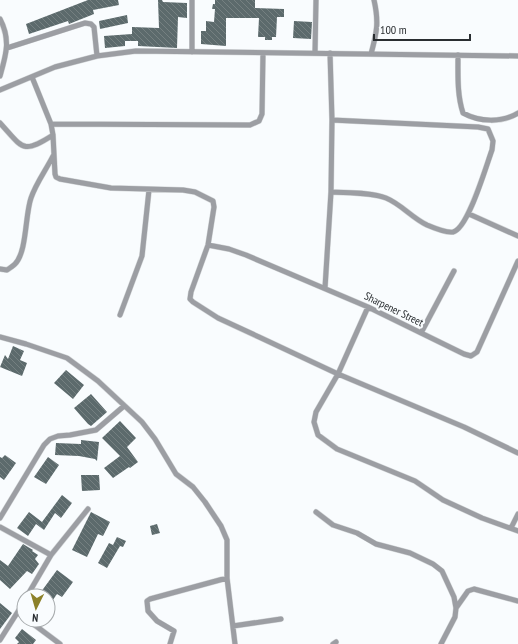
<svg xmlns="http://www.w3.org/2000/svg" width="518" height="644" font-family="'PT Sans Narrow',sans-serif">
	<style>
		.building { fill: url(#building-back-hatch) }
		.lines { fill: none; stroke-linecap: round; stroke-linejoin: round }
		.street-casing { stroke: #d4d7d9; stroke-width: 6 }
		.street { stroke: #9c9ea3; stroke-width: 5 }
		.labels { text-anchor: middle; dominant-baseline: central; stroke-width: 4; stroke-linejoin: round; paint-order: stroke }
		.street-label { font-size: 11px; fill: #2a2e31; stroke: #f9fcfe }
	</style>
	<defs>
		<pattern id="building-back-hatch" width="6" height="6" patternUnits="userSpaceOnUse"><rect width="6" height="6" fill="#5c6a6c"/><path d="M-1 5l2 2M0 0l6 6M5-1l2 2" fill="none" stroke="#758081"/></pattern>
	</defs>
	<rect width="100%" height="100%" fill="#f9fcfe"/>
	<path class="building" d="M88,0H118L119,5L93,10L94,14L69,24L68,21L29,34L26,24Z
		M158,0H162L163,2L187,3V18L178,17L177,48L138,46V41H125V46L105,48L104,36L132,34V27L159,28Z
		M215,0H255V8L284,9V17H277L276,37H272V40H265V37H258L259,18H226V46L201,44V31H206V21L214,22L215,9H212L213,4H215Z
		M127,15L128,23L100,29L99,21Z
		M294,21L312,22L311,39L293,38Z
		M13,346L24,351L20,360L27,363L22,376L0,367L5,355L8,359Z
		M66,370L84,385L73,399L54,383Z
		M91,394L107,412L91,426L88,424L74,408Z
		M120,421L136,438L127,447L138,462L130,468L129,467L113,478L104,468L120,456L102,438Z
		M81,440L99,442L97,461L95,459L79,456L55,455L56,443L81,444Z
		M5,455L16,463L4,480L0,477V457L2,458Z
		M48,457L59,465L46,484L34,477Z
		M81,475H99L100,490L82,491Z
		M62,495L72,503L61,518L55,513L44,530L36,524L28,536L17,528L29,512L42,522Z
		M91,512L110,522L103,536L98,534L87,557L72,550Z
		M157,524L160,533L152,535L150,526Z
		M117,537L126,541L123,547L120,546L107,568L98,563L109,543L113,545Z
		M23,544L33,550L32,551L38,555L35,559L39,564L32,574L27,571L10,589L0,580V560L8,566Z
		M57,570L73,582L62,597L57,594L48,607V596H38Z
		M0,603L12,613L0,629Z
		M22,629L36,640L33,644H17L19,642L15,638Z"/>
	<g class="lines">
		<g class="street-casing">
			<path id="street" d="M192,0V52
				M0,19C11,40 6,55 0,76
				M7,48L85,23L91,24L94,27L97,56
				M315,53L316,0
				M371,54C377,32 379,22 374,0
				M458,55C458,75 457,95 463,113C479,122 502,123 518,113
				M32,77L51,124L53,135L55,174L56,177L60,179L111,188L183,190L195,192L213,201L214,207L208,245L191,292L190,299L193,302L218,318L259,337L338,374L464,427L518,453
				M0,90L55,67L97,56L136,51L518,56
				M0,123C23,148 22,155 53,135
				M51,124L250,125L259,121L262,114L263,53
				M331,192C348,193 370,192 386,198C401,204 412,218 427,225C434,228 446,233 453,232C468,229 486,166 492,150L493,141L488,129L478,127L332,120
				M469,214L518,236
				M208,245L229,249L246,255L368,307L464,354L471,356L477,352L518,261
				M0,269L7,270C10,268 13,266 15,264C27,252 25,215 31,198C36,183 46,170 53,156
				M325,288L331,192L332,120L330,53
				M368,307L338,374L316,412L314,422L318,435L337,449L415,481L443,500L482,518L518,531
				M120,315L142,256L149,190
				M421,333L454,271
				M0,337L26,344L67,358L98,381L142,422L155,439L176,474L193,487L205,502L221,526L227,540V578L235,644
				M316,512L333,525L357,533L376,544L410,553L433,564L442,571L454,597L456,608L455,617L441,644
				M0,518L44,445L50,439L58,436L70,435L96,430L124,406
				M0,527L51,555
				M511,528L518,514
				M27,596L51,555L88,509
				M456,608L468,591L474,589L518,601
				M18,613L24,617
				M28,620L60,644
				M233,626L281,619
				M0,640L24,602
				M170,644L174,631L157,621L148,611L147,601L150,599L227,578
				M333,644L336,642"/>
		</g>
		<use href="#street" class="street"/>
	</g>
	<g class="labels">
		<g class="street-label">
			<text transform="translate(394 309) rotate(26)">Sharpener Street</text>
		</g>
	</g>
	<g transform="translate(36 608) rotate(185)"><circle r="19" fill="#f9fcfe" stroke="#a6aaac"/>
	<path d="M0-3L7 15L0 10L-7 15Z" fill="#8c8129"/>
	<text y="-6" font-size="11" font-weight="bold" text-anchor="middle" fill="#2a2e31">N</text>
	</g>
	<path d="M374 34v6h96v-6" fill="none" stroke="#2a2e31" stroke-width="2"/>
	<text x="380" y="34" font-size="12" fill="#2a2e31" stroke="#f9fcfe" stroke-width="3" paint-order="stroke">100 m</text>
</svg>
